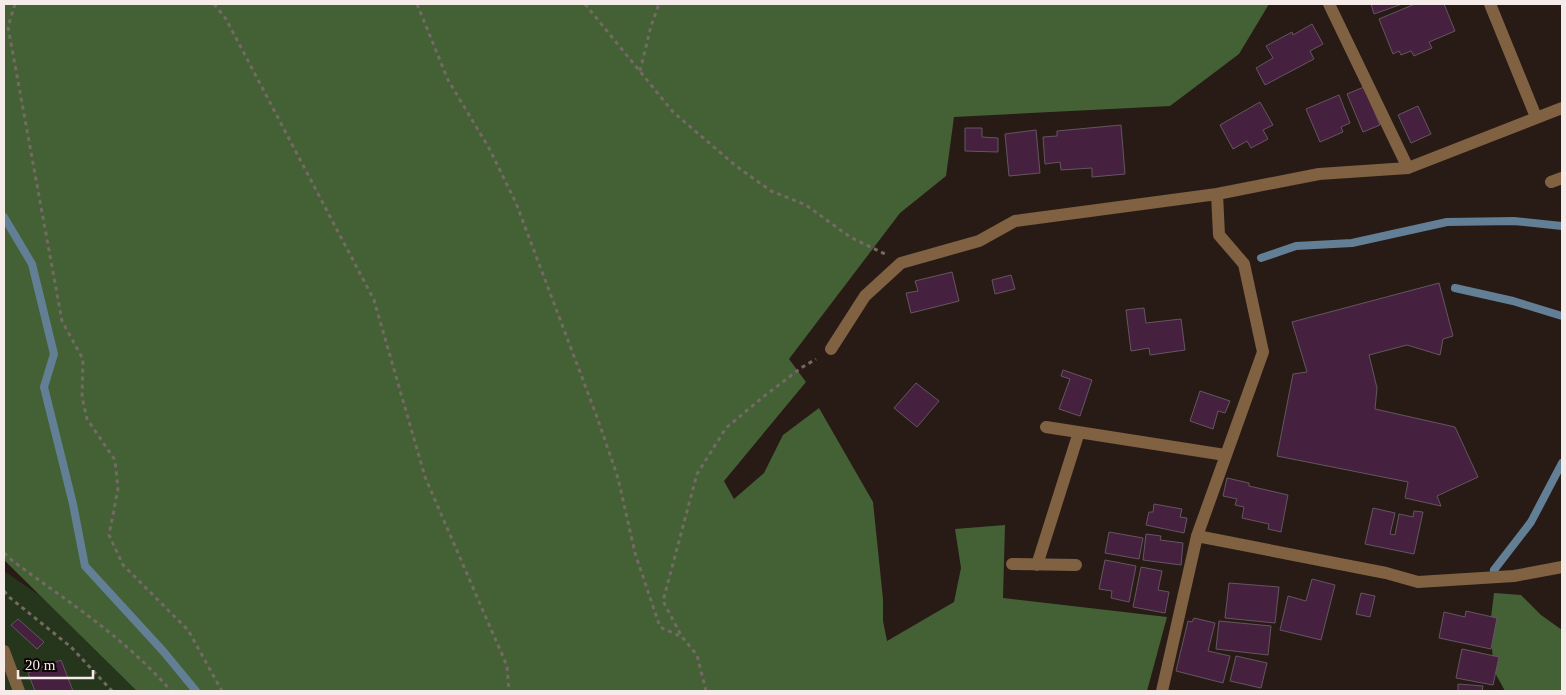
<svg xmlns="http://www.w3.org/2000/svg" width="1566" height="695" font-family="'Times New Roman',serif">
	<style>
		.green { fill: #25361d }
		.forest { fill: #446035 }
		.lines { fill: none; stroke-linecap: round; stroke-linejoin: round }
		.stream { stroke: #627f95; stroke-width: 8 }
		.building { fill: #46203f; stroke: #635660 }
		.path { stroke: #746964; stroke-width: 3; stroke-dasharray: 4 4; stroke-linecap: butt }
		.minor { stroke: #806142; stroke-width: 12 }
	</style>
	<rect width="100%" height="100%" fill="#281b16"/>
	<path class="green" d="M4,571L113,646L153,691H4Z"/>
	<path class="forest" d="M4,4H1269L1239,54L1170,106L954,117L946,176L900,213L789,359L806,382L724,481L734,499L764,473L783,435L819,408L873,502L883,599V621L887,641L954,602L961,568L955,529L1005,525L1003,598L1167,617L1147,691H137L4,560Z
		M1494,593L1521,595L1541,615L1562,630V691H1505L1494,671L1490,626Z"/>
	<g class="lines">
		<path class="stream" d="M4,217L32,264L54,354L44,387L73,504L85,566L163,651L196,691
			M1261,258L1296,246L1352,243L1447,222L1514,221L1562,226
			M1455,288L1513,301L1562,316
			M1494,570L1531,522L1562,463"/>
	</g>
	<path class="building" d="M1371,4H1402L1374,14Z
		M1415,4H1444L1455,31L1429,42L1432,48L1414,56L1411,51L1401,55L1399,51L1393,54L1379,19Z
		M1312,24L1323,44L1310,51L1314,59L1265,85L1256,68L1273,58L1266,46L1292,32L1293,35Z
		M1364,87L1380,125L1363,132L1347,94Z
		M1339,95L1350,123L1341,127L1343,132L1320,142L1306,109Z
		M1260,102L1273,125L1263,130L1268,139L1251,148L1247,141L1233,149L1220,125Z
		M1418,106L1431,134L1411,143L1398,115Z
		M1121,125L1125,174L1092,177V168L1061,170L1060,162L1045,164L1043,137L1057,136V131Z
		M965,128H982V137L998,138V152L965,151Z
		M1036,130L1040,173L1009,176L1005,134Z
		M952,272L959,301L911,313L906,293L918,291L915,281Z
		M1011,275L1015,289L995,294L992,280Z
		M1439,283L1453,336L1443,339L1440,355L1407,345L1369,355L1377,388L1375,409L1455,427L1478,477L1437,496L1441,506L1405,498L1408,482L1277,456L1293,374L1307,372L1292,322Z
		M1144,308L1146,323L1181,319L1185,350L1150,355L1149,348L1131,351L1126,310Z
		M1063,370L1092,380L1080,416L1059,409L1070,379L1061,376Z
		M916,383L939,401L917,427L894,408Z
		M1200,391L1230,401L1225,413L1218,411L1213,429L1190,421Z
		M1227,478L1249,483V486L1288,495L1281,532L1268,529L1269,524L1242,518L1244,507L1235,505L1237,499L1223,496Z
		M1154,504L1182,509L1180,517L1187,518L1184,533L1146,525L1149,512H1153Z
		M1373,508L1395,513L1390,534L1395,535L1399,514L1413,517L1414,511L1423,512L1414,554L1365,544Z
		M1109,532L1143,538L1139,559L1105,553Z
		M1146,534L1161,536L1160,540L1183,543L1181,565L1143,560Z
		M1105,560L1136,566L1129,602L1111,598L1112,591L1099,589Z
		M1141,567L1162,571L1158,590L1169,592L1165,613L1133,607Z
		M1312,579L1335,585L1321,640L1280,630L1288,596L1306,601Z
		M1229,583L1279,587L1275,623L1225,618Z
		M1361,593L1375,596L1370,617L1356,614Z
		M1466,611L1497,618L1491,649L1439,638L1444,612L1465,617Z
		M1194,618L1215,623L1208,651L1230,656L1223,683L1176,671L1188,621L1192,622Z
		M18,619L44,642L37,649L11,625Z
		M1219,621L1271,626L1268,655L1216,649Z
		M1462,649L1499,657L1493,685L1456,678Z
		M1236,656L1267,663L1261,688L1230,681Z
		M61,660L73,691H35L28,673Z
		M1458,684L1483,686L1482,691H1458Z"/>
	<g class="lines">
		<path class="path" d="M15,4L8,27L62,321L83,359L82,397L87,419L115,460L118,489L109,535L123,565L188,630L222,691
			M214,4L226,19L374,300L425,477L507,666L509,691
			M417,4L448,80L489,148L516,203L597,417L618,478L635,553L660,627L682,637
			M585,4L673,112L736,166L771,191L806,205L850,237L885,254
			M640,71L651,26L659,4
			M4,553L14,562C70,603 125,638 171,691
			M4,591L9,597L71,647L112,691
			M706,691L697,655L682,637L663,601L697,474L726,428L763,397L801,368L816,359"/>
		<path class="minor" d="M1329,4L1408,168
			M1490,4L1536,117
			M1551,182L1562,178
			M831,349L865,296L901,263L979,241L1015,221L1217,194
			M1046,427L1225,455
			M1197,536L1386,573L1418,582L1514,576L1562,567
			M1012,564L1076,565
			M1037,565L1079,432
			M4,651L19,691
			M1162,691L1197,536L1263,352L1244,264L1219,235L1217,194L1319,174L1408,168L1562,108"/>
	</g>
	<rect width="1566" height="695" fill="none" stroke="#f5ebe8" stroke-width="10"/>
	<path d="M18 670v8h75v-8" fill="none" stroke="#f5ebe8" stroke-width="2.5"/>
	<text x="25" y="670" font-size="15" fill="#f5ebe8" stroke="#0d0706" stroke-width="4" paint-order="stroke">20 m</text>
</svg>
